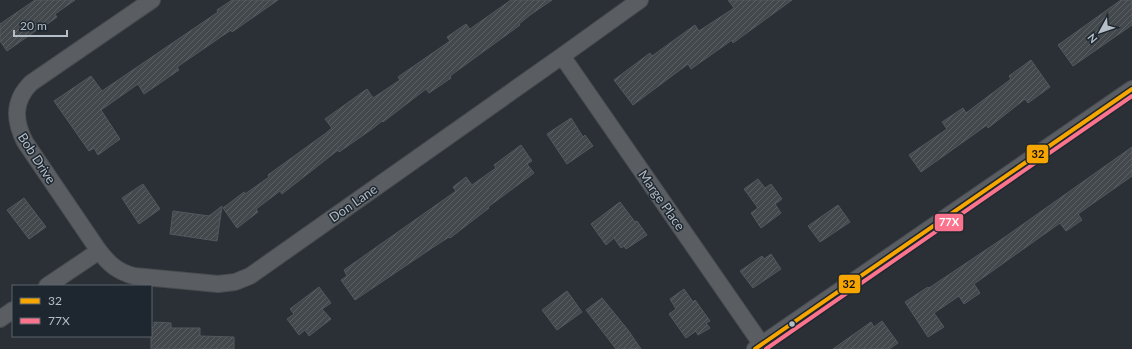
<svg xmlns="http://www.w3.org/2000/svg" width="1132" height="349" font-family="Lato,sans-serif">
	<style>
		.building { fill: url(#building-hatch); stroke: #52585d }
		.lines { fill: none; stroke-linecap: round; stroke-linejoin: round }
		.street-casing { stroke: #484c50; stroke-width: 18 }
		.street { stroke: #5a5e63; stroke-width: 16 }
		.bus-1-casing { stroke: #1e272f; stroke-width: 7 }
		.bus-2-casing { stroke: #1e272f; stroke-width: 7 }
		.bus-1 { stroke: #f7a600; stroke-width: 4 }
		.bus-2 { stroke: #fc738d; stroke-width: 4 }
		.bus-dot { fill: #b5bdc6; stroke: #1e272f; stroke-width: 1.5 }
		.labels { text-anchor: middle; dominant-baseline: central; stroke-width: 3; stroke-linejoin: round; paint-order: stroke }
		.street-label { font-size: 13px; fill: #b5bdc6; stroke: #1e272f }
		.line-badge { stroke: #1e272f; stroke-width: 1.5 }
		.badge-label { font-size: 11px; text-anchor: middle; font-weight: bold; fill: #fff }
		.pale-badge-label { font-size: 11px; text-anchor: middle; font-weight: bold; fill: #111 }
	</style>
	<defs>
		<pattern id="building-hatch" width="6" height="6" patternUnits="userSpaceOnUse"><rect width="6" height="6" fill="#43484d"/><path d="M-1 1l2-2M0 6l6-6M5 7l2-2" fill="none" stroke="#5c6065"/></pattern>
	</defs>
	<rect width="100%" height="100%" fill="#2a3036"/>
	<path class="building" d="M35,0H75L55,14L57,17L42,28L41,27L7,51L0,41V24Z
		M232,0H278L232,32L231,30L177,67L179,70L144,94L138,84L101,110L120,139L98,155L94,148L89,151L54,101L91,76L102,91L218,12L217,10Z
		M511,0H552L530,15L519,24L520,25L450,76L451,78L429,93L426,89L383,122L382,121L372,129L339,152L338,150L282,194L280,191L256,209L258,212L237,228L223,208L244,192L245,194L269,177L268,175L326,133L332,128L325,119L367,89L373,98L400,80L398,77L450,41L447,37L466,24L470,29Z
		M728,0H792L733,43L732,40L691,69L688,64L633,105L614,80L650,53L652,56L695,25L699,31L734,8Z
		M1121,0H1132V25L1073,66L1058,45Z
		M1031,60L1050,87L1028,103L1025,99L988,128L987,125L921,172L909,155L947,129L942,122L963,108L966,113L1011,79L1009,76Z
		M571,118L583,137L585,135L593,146L567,164L547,134Z
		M521,145L532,161L527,164L534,173L488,207L489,208L450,238L449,237L435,246L355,300L341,280L347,276L344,270L456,191L453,187L466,177L472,185L496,168L494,165Z
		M1132,147V176L1078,214L1082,220L1066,231L1060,223L974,284L980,293L964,304L959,296L934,313L944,327L928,337L905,302L928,287L929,288L1005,237Z
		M758,179L765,188L771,184L782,199L775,204L781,213L761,228L751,213L758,208L744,189Z
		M143,184L160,209L139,224L122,198Z
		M24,198L46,227L29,239L7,210Z
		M620,202L635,222L637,221L647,235L626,249L624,246L621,248L614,238L606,245L591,224Z
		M838,205L850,222L820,242L808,226Z
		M222,206L217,241L170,234L173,211L209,216Z
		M771,254L781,269L753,288L740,271L762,256L764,259Z
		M319,287L331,303L322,309L331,319L309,336L305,330L299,335L287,319L294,314L290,309Z
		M684,289L693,302L695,300L710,321L706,323L710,328L698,335L696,331L686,338L669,314L676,309L670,299Z
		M567,291L582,312L557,330L542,310Z
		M602,298L628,330L641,349H616L586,310Z
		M882,321L898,343L889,349H833L871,322L874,327Z
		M154,322L171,323V328H200V336L234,337V349H151V327H154Z"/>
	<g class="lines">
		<g class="street-casing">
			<path id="street" d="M152,0L31,83C13,101 14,121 25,142L99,251C109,264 118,272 134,276L218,284L235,282L250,276L562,56L640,0
				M562,56L762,345
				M47,286L99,251
				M0,319L13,310
				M755,349L1132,89"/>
		</g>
		<use href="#street" class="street"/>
		<g class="bus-1-casing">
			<path id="bus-1" d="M755,349L1132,89"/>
		</g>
		<g class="bus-2-casing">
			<path id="bus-2" d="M766,349L1132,96"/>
		</g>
		<use href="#bus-1" class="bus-1"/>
		<use href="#bus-2" class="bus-2"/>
	</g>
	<circle class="bus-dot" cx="792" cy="324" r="3.5"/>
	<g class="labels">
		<g class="street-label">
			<text transform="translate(37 158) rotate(57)">Bob Drive</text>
			<text transform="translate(662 200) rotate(55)">Marge Place</text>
			<text transform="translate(353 203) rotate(-35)">Don Lane</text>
		</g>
	</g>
	<g class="line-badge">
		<rect x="1026" y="144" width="23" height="20" rx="4" fill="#f7a600"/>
		<rect x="934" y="213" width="30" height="19" rx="4" fill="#fc738d"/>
		<rect x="838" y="274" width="23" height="20" rx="4" fill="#f7a600"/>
	</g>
	<g class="badge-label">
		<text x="949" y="226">77X</text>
	</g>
	<g class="pale-badge-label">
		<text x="1038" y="158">32</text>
		<text x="849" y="288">32</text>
	</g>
	<rect x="12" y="285" width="140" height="52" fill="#1e272f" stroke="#5a636b"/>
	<rect x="20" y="298" width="20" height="6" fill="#f7a600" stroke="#5a636b"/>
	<text x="48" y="305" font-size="12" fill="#b5bdc6">32</text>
	<rect x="20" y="318" width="20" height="6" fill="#fc738d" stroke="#5a636b"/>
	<text x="48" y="325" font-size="12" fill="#b5bdc6">77X</text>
	<g transform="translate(1100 32) rotate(230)" stroke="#1e272f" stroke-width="3" paint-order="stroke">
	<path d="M0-3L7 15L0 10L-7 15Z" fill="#b5bdc6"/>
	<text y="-6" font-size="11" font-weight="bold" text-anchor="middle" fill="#b5bdc6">N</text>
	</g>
	<path d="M14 30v6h53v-6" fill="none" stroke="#b5bdc6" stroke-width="2"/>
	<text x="20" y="30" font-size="12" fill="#b5bdc6" stroke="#1e272f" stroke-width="3" paint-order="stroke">20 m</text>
</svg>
